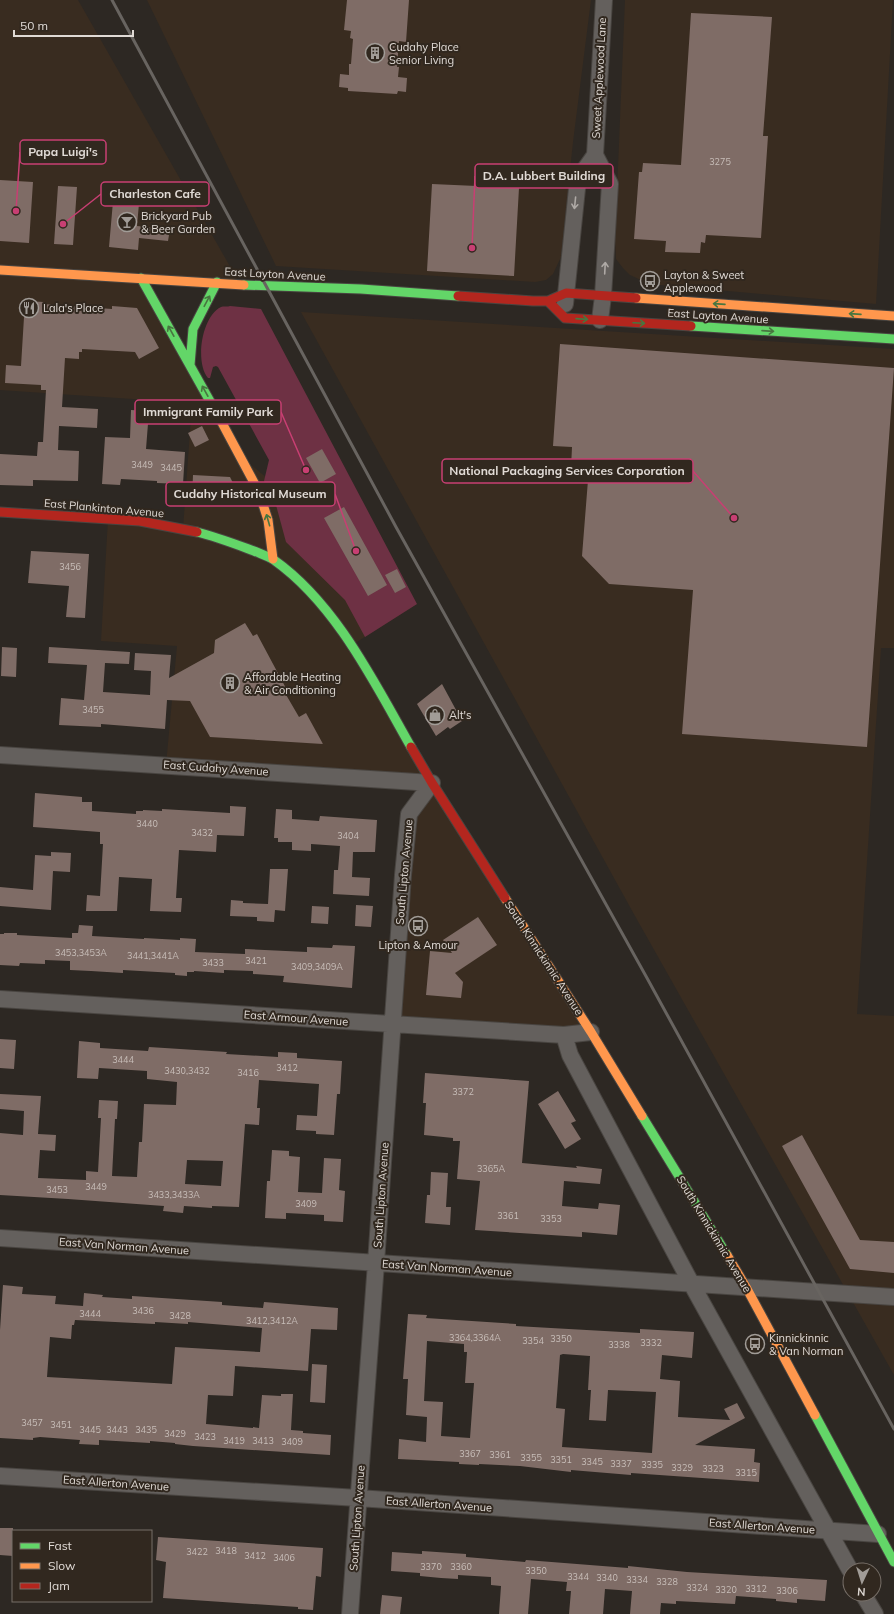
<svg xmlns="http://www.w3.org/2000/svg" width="894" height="1614" font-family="Mulish,sans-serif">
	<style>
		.built { fill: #392c20 }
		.green { fill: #6e3144 }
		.building { fill: #7f6c66; fill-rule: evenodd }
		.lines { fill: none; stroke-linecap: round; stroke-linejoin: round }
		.street-casing { stroke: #494541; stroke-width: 18 }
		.fast-casing { stroke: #494541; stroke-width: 11 }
		.slow-casing { stroke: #494541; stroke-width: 11 }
		.jam-casing { stroke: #494541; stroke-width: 11 }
		.street { stroke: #64605d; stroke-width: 16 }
		.fast { stroke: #63d668; stroke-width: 9 }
		.slow { stroke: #ff974d; stroke-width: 9 }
		.jam { stroke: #b3261e; stroke-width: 9 }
		.rail { stroke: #686460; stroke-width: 3 }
		.oneway { stroke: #aea9a5 }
		.oneway2 { stroke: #487640 }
		.labels { text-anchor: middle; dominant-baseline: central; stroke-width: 4; stroke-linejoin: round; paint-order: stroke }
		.number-label { font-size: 9px; fill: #c8beb9 }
		.poi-label { font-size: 11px; fill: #e0dad5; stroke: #31281f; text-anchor: start }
		.street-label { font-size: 11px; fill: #e0dad5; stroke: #31281f }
		.leader { fill: none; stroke: #c83f73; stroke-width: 1.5 }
		.callout-dot { fill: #c83f73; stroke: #31281f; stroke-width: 1.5 }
		.callout { fill: #31281f; stroke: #c83f73; stroke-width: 1.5 }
		.callout-label { font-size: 12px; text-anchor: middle; font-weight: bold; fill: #e0dad5 }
	</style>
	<rect width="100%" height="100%" fill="#2d2823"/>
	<path class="built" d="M0,0H78L240,284L142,278L243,458L417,604L352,645L591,1032L393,1024L409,814L431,784L166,765L177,646L101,641L108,519L183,529L192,403L0,390Z
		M147,0H591L573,142L561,257L553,274L546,280L535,282L276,266Z
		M625,0H893L876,304L660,285L643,281L630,275L623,268L616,259L615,239Z
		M301,312L894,349V648H881L857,1014L894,1016V1375L635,916Z"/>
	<path class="green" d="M230,306L261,309L417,604L365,637L345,600L286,542L276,505L264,481L269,460L218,367L216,366L213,367L210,378H208C195,363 201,317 221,307C223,306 228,307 230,306Z"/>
	<path class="building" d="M347,0H409L406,42L399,41L397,67H399L398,77L407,78L406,92L398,91L397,94L348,91V88L339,87L340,74L349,75V64H351L353,39L350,38L351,31L344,30Z
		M691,13L772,17L763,136H768L761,238L706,235L705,243L701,242L700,253L665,252L666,241L634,239L639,172H642L643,163L681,165Z
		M0,180L33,182L29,243L0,241Z
		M432,184L519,188L514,276L427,271Z
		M58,186L77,187L73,245L54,244Z
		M114,190L140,192L137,226L170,229L168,241L139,238L138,250L109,247Z
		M25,301L44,302L43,304L112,309V306L137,308L159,348L139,359L135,352L82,349V352H79V359L65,358L62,407L98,409L97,428L59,426L58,450L79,451L78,481L33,480V486L0,485V454L37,456L38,442H43L46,390H41V385L5,383L6,365L21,366Z
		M560,344L894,368L867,747L682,734L693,590L609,584L582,556L588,480L571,468L572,447L553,446Z
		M131,410L149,411L146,449L185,452L183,484L157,483V481L121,479L120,485L102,484L105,437L130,438Z
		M202,426L209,440L195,447L188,433Z
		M322,449L336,474L320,483L306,458Z
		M193,475L230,477L242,501L192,498Z
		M344,507L387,585L368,596L324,518Z
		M31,551L89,554L85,618L66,617L69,586L28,583Z
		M397,569L406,587L395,593L385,575Z
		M245,623L253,636L257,634L288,692L285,693L299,717L306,713L323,744L210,737L190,701L167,700L165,729L101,724V727L59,725L61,698L84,700L87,665L48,663L49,647L130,652L129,664L105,663L103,692L150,695L151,671L134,670L135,653L171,655L169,678L214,653L215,640Z
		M2,647L17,648L16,677L1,676Z
		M442,684L462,721L450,729L448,727L436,736L417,704Z
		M35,793L82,797V802H92V811L136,814V811H143V810L162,811V809L230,813V806L246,807L244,836L217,835L216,852L179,850L176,898H182L181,912L150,911L152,879L119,877L117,911H86L87,895L100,896L103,844H100V832L33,827Z
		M276,809L292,810V819L319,821L320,816L377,820L375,852H353L352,877L370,878L369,896L333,894L334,870H338L340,846L311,844V851L292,850V842H278V838H274Z
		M51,852L71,853L70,872L53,871L51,910L0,906V887L33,890L35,855L51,856Z
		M270,869H288L285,911L275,910L274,922L257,921V917L230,916L231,900L243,901V903L268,904Z
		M356,905L373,906L371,927L355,926Z
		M312,906L329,907L328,924L311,923Z
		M478,917L497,945L455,973L463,982L461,998L426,995L430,951L452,953L443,940Z
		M79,925L93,926L92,936L144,939V938L180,940V938L196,939L195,952L245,954V949L307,952V947L332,948L333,945L355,946L352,988L283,982L284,976L253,974V971L224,970V973L194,971V972H187V976L175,975V973L123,970V973L91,971L70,970V961L45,960V964L20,963L19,966L0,965V934H4V933H17V935L72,938V933H78Z
		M0,1039L16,1040L14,1069L0,1068Z
		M79,1041L100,1043V1048L148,1051L149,1047L227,1052L226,1054L278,1057V1052L297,1053V1058L342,1061L340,1094H337L334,1135L316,1134V1131L296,1130L297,1115L317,1116L319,1084L259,1080L257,1108H260L259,1125L245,1124L239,1207L212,1206V1208L184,1206L183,1213L163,1211L164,1206L68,1199L0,1195V1133L23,1135L24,1111L0,1109V1094L41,1096L38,1134L56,1135L55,1151L40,1150L38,1178L86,1180V1171L98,1172L101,1118H98L99,1100L118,1101L117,1119H115L112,1176L137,1177L139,1142H142L144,1104L176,1105L177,1082L147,1079V1071L99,1068L98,1079L77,1078ZM187,1160L223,1161L221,1186L185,1184Z
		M425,1073L529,1081L522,1163L577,1168L576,1166L602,1169L600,1184L564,1181L562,1206L598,1209L599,1203L620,1205L617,1235L582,1232V1237L475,1230L480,1181L457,1179L460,1141H453V1138L424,1135L426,1103H423Z
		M558,1091L576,1121L571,1123L581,1139L565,1149L538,1104Z
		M802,1135L860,1240L894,1242V1273L850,1269L782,1146Z
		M272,1150L289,1151V1156L300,1157L298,1192L322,1193L324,1158L341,1159L339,1190L345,1191L343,1222L324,1221V1215L286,1213V1219L265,1218L267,1181H270Z
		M431,1172L448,1173L446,1207H451L450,1225L425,1223L427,1195H430Z
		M3,1285L23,1287L22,1294L56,1296L55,1304L83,1306L84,1293L103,1295L102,1297L132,1299V1296L222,1302V1305L263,1308L264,1302L338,1308L337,1330L311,1329L308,1371L235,1366L233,1396L208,1395L206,1424L253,1428V1427L259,1428L262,1395L281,1396V1394H293L291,1430L303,1431V1433L331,1435L330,1455L193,1446L175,1444V1443L150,1441V1443L99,1440V1445L79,1444L80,1440L40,1437L33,1438V1440L0,1438V1330ZM75,1320L155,1324V1322L188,1324V1322L262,1328L260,1352L175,1347L172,1384L47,1377L50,1337L71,1339L72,1325H74Z
		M408,1314L427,1315L426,1318L516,1324V1326L551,1328L640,1333V1329L694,1332L692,1358L662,1355L660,1379L680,1381L678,1417L730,1420L724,1409L737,1403L745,1418L695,1445L755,1449L754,1462L760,1463L759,1482L631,1473V1475L571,1470V1472L520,1466L479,1464V1465L459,1464V1462L398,1459L399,1439L426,1442L427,1417L406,1415L408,1379H403ZM427,1341L464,1344V1352H467L465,1383H474L470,1438L441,1436L443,1402L424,1401ZM563,1354L590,1356L588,1390H591L589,1420L606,1421L608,1390L656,1392L652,1453L562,1447L565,1409L556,1408L560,1355Z
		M312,1364L327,1365L325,1403L310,1402Z
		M0,1528H13V1556L0,1555Z
		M158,1537L323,1548L321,1577L316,1576L313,1610L298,1609V1607L163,1598L166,1562L156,1560Z
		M422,1551L466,1554V1557L525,1562L526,1560L628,1568V1566L687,1572L827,1580L825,1601L797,1599V1603L776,1601V1599L736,1596L735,1604L676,1601V1604L661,1603L660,1614H630L632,1591L605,1589L603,1614H569L571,1591H566L567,1582L531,1579L528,1614H499L501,1586L491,1585V1577L458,1575V1579L441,1578L420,1576V1573L391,1571L392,1552L422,1554Z
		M382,1595L402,1597L400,1614H380Z"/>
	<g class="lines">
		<g class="street-casing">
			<path id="street" d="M565,304L578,179L595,155
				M600,320L603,296L610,184L595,155L604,0
				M0,755L432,783
				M0,999L564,1035L591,1032
				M564,1035L570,1055L691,1283L850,1570
				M0,1238L894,1297
				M0,1476L358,1498L878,1534
				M863,1594L875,1614
				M350,1614L376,1263L403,875L409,814L432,783"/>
		</g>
		<g class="fast-casing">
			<path id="fast" d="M141,278L221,421
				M244,285L361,289L458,296
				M691,326L894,339
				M190,365L193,329L217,282
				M197,532C217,537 235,544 254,551C261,554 268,556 274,560C336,604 374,682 411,747
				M642,1116L727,1255
				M815,1415L894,1562"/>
		</g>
		<g class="slow-casing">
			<path id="slow" d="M0,270L244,285
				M636,298L894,316
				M221,421L259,492L268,520L273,559
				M505,898L591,1032L642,1116
				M727,1255L746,1287L815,1415"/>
		</g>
		<g class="jam-casing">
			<path id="jam" d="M458,296L533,301H548L566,293L636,298
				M548,301L565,318L691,326
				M0,512L140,521L197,532
				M411,747L432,783L505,898"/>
		</g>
		<use href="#street" class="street"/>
		<use href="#fast" class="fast"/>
		<use href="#slow" class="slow"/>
		<use href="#jam" class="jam"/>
		<path class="rail" d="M112,0L396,527L647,978L894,1429"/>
	</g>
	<defs><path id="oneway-shaft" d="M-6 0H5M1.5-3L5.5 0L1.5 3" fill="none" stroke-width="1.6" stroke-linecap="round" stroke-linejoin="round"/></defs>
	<g class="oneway">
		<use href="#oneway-shaft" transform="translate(575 203) rotate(96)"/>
		<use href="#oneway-shaft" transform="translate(605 268) rotate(-87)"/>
	</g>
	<g class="oneway2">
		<use href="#oneway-shaft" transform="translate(207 301) rotate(-62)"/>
		<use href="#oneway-shaft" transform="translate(719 304) rotate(-176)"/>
		<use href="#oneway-shaft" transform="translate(855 314) rotate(-176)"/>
		<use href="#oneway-shaft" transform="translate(582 319) rotate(4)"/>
		<use href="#oneway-shaft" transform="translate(639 323) rotate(3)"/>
		<use href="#oneway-shaft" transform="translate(171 331) rotate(-119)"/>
		<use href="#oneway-shaft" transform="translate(768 331) rotate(4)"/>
		<use href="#oneway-shaft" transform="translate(205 391) rotate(-119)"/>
		<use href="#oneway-shaft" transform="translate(268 520) rotate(-106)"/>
	</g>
	<defs>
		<g id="building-ring" transform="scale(1)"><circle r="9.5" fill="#31281f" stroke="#a19c97" stroke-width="1.5"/><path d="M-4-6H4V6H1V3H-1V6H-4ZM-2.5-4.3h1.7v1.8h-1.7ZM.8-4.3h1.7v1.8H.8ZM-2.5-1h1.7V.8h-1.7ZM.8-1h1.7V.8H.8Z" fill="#a19c97"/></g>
		<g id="bar-ring" transform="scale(1)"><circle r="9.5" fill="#31281f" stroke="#a19c97" stroke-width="1.5"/><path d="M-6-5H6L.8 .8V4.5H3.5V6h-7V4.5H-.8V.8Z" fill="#a19c97"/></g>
		<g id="bus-ring" transform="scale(1)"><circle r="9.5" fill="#31281f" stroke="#a19c97" stroke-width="1.5"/><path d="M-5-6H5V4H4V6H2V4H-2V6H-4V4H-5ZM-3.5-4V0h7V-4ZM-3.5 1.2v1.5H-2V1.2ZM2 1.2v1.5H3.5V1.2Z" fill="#a19c97"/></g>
		<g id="restaurant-ring" transform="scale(1)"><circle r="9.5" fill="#31281f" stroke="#a19c97" stroke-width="1.5"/><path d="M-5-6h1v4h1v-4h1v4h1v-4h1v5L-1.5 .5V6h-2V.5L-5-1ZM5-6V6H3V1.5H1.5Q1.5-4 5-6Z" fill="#a19c97"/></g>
		<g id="shop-ring" transform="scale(1)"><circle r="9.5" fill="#31281f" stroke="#a19c97" stroke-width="1.5"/><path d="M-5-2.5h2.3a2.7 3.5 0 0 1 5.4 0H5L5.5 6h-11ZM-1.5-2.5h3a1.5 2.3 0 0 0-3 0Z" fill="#a19c97"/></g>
	</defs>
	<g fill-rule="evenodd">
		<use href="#building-ring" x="375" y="53"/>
		<use href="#bar-ring" x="127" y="222"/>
		<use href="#bus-ring" x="650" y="281"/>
		<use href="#restaurant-ring" x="29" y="308"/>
		<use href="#building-ring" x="230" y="683"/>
		<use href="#shop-ring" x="435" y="715"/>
		<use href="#bus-ring" x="418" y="926"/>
		<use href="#bus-ring" x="755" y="1344"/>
	</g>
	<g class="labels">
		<g class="number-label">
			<text x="720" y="161">3275</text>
			<text x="142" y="464">3449</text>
			<text x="171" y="467">3445</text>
			<text x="70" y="566">3456</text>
			<text x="93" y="709">3455</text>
			<text x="147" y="823">3440</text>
			<text x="202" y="832">3432</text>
			<text x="348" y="835">3404</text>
			<text x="81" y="952">3453,3453A</text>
			<text x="153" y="955">3441,3441A</text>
			<text x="256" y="960">3421</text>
			<text x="213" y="962">3433</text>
			<text x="317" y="966">3409,3409A</text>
			<text x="123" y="1059">3444</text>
			<text x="287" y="1067">3412</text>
			<text x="187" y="1070">3430,3432</text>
			<text x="248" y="1072">3416</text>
			<text x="463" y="1091">3372</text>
			<text x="491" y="1168">3365A</text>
			<text x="96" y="1186">3449</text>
			<text x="57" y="1189">3453</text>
			<text x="174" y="1194">3433,3433A</text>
			<text x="306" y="1203">3409</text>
			<text x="508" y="1215">3361</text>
			<text x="551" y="1218">3353</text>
			<text x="143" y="1310">3436</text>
			<text x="90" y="1313">3444</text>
			<text x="180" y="1315">3428</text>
			<text x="272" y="1320">3412,3412A</text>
			<text x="475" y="1337">3364,3364A</text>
			<text x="561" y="1338">3350</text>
			<text x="533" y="1340">3354</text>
			<text x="651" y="1342">3332</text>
			<text x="619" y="1344">3338</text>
			<text x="32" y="1422">3457</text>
			<text x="61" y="1424">3451</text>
			<text x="90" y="1429">3445</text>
			<text x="117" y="1429">3443</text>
			<text x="146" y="1429">3435</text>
			<text x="175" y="1433">3429</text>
			<text x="205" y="1436">3423</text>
			<text x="234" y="1440">3419</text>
			<text x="263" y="1440">3413</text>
			<text x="292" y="1441">3409</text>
			<text x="470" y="1453">3367</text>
			<text x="500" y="1454">3361</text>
			<text x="531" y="1457">3355</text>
			<text x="561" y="1459">3351</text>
			<text x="592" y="1461">3345</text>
			<text x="621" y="1463">3337</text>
			<text x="652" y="1464">3335</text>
			<text x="682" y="1467">3329</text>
			<text x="713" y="1468">3323</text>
			<text x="746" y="1472">3315</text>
			<text x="226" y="1550">3418</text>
			<text x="197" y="1551">3422</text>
			<text x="255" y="1555">3412</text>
			<text x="284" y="1557">3406</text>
			<text x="431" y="1566">3370</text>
			<text x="461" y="1566">3360</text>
			<text x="536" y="1570">3350</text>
			<text x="578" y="1576">3344</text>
			<text x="607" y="1577">3340</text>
			<text x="637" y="1579">3334</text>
			<text x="667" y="1581">3328</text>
			<text x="697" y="1587">3324</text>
			<text x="756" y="1588">3312</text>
			<text x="726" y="1589">3320</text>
			<text x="787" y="1590">3306</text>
		</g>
		<g class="poi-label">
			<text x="389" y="47">Cudahy Place<tspan x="389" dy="13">Senior Living</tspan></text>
			<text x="141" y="216">Brickyard Pub<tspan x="141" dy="13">&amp; Beer Garden</tspan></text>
			<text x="664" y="275">Layton &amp; Sweet<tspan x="664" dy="13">Applewood</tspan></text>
			<text x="43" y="308">Lala's Place</text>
			<text x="244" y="677">Affordable Heating<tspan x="244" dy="13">&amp; Air Conditioning</tspan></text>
			<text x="449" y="715">Alt's</text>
			<text x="418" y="945" text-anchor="middle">Lipton &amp; Amour</text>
			<text x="769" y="1338">Kinnickinnic<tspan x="769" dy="13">&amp; Van Norman</tspan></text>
		</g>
		<g class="street-label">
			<text transform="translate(599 78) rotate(-87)">Sweet Applewood Lane</text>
			<text transform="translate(275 274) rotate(3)">East Layton Avenue</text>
			<text transform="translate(718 316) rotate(4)">East Layton Avenue</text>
			<text transform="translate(104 508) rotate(5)">East Plankinton Avenue</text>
			<text transform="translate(216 768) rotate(4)">East Cudahy Avenue</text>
			<text transform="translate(404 872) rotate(-85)">South Lipton Avenue</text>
			<text transform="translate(544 958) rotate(57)">South Kinnickinnic Avenue</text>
			<text transform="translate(296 1018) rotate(4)">East Armour Avenue</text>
			<text transform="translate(381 1195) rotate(-86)">South Lipton Avenue</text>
			<text transform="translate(714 1234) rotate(59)">South Kinnickinnic Avenue</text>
			<text transform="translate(124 1246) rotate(4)">East Van Norman Avenue</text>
			<text transform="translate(447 1268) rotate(4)">East Van Norman Avenue</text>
			<text transform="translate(116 1483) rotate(4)">East Allerton Avenue</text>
			<text transform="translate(439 1504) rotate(4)">East Allerton Avenue</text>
			<text transform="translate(357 1518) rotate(-86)">South Lipton Avenue</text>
			<text transform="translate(762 1526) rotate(4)">East Allerton Avenue</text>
		</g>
	</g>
	<path class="leader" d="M16 211L20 152M472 248L475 176M63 224L101 194M306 470L281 412M734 518L693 471M356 551L335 494"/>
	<g class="callout-dot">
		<circle cx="16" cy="211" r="4"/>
		<circle cx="472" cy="248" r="4"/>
		<circle cx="63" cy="224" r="4"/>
		<circle cx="306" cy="470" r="4"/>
		<circle cx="734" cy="518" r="4"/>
		<circle cx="356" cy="551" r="4"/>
	</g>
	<g class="callout">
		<rect x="20" y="140" width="86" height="24" rx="4"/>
		<rect x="475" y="164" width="138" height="24" rx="4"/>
		<rect x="101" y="182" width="108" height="24" rx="4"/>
		<rect x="135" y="400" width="146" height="24" rx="4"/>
		<rect x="442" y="459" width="251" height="24" rx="4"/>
		<rect x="166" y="482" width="169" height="24" rx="4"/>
	</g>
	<g class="callout-label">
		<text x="63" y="156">Papa Luigi's</text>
		<text x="544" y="180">D.A. Lubbert Building</text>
		<text x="155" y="198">Charleston Cafe</text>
		<text x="208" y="416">Immigrant Family Park</text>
		<text x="567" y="475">National Packaging Services Corporation</text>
		<text x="250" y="498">Cudahy Historical Museum</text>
	</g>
	<rect x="12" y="1530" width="140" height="72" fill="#31281f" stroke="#776f68"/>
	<rect x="20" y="1543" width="20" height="6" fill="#63d668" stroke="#776f68"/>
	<text x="48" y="1550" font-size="12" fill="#e0dad5">Fast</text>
	<rect x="20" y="1563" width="20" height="6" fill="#ff974d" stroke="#776f68"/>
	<text x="48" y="1570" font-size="12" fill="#e0dad5">Slow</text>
	<rect x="20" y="1583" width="20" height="6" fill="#b3261e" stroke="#776f68"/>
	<text x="48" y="1590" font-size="12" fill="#e0dad5">Jam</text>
	<g transform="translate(862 1582) rotate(184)"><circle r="19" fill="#31281f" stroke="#776f68"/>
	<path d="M0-3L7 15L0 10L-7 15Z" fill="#a19c97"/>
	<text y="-6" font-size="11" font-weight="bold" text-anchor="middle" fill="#e0dad5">N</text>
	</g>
	<path d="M14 30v6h119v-6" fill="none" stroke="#e0dad5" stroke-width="2"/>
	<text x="20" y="30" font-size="12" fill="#e0dad5" stroke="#31281f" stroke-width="3" paint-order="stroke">50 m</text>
</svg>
